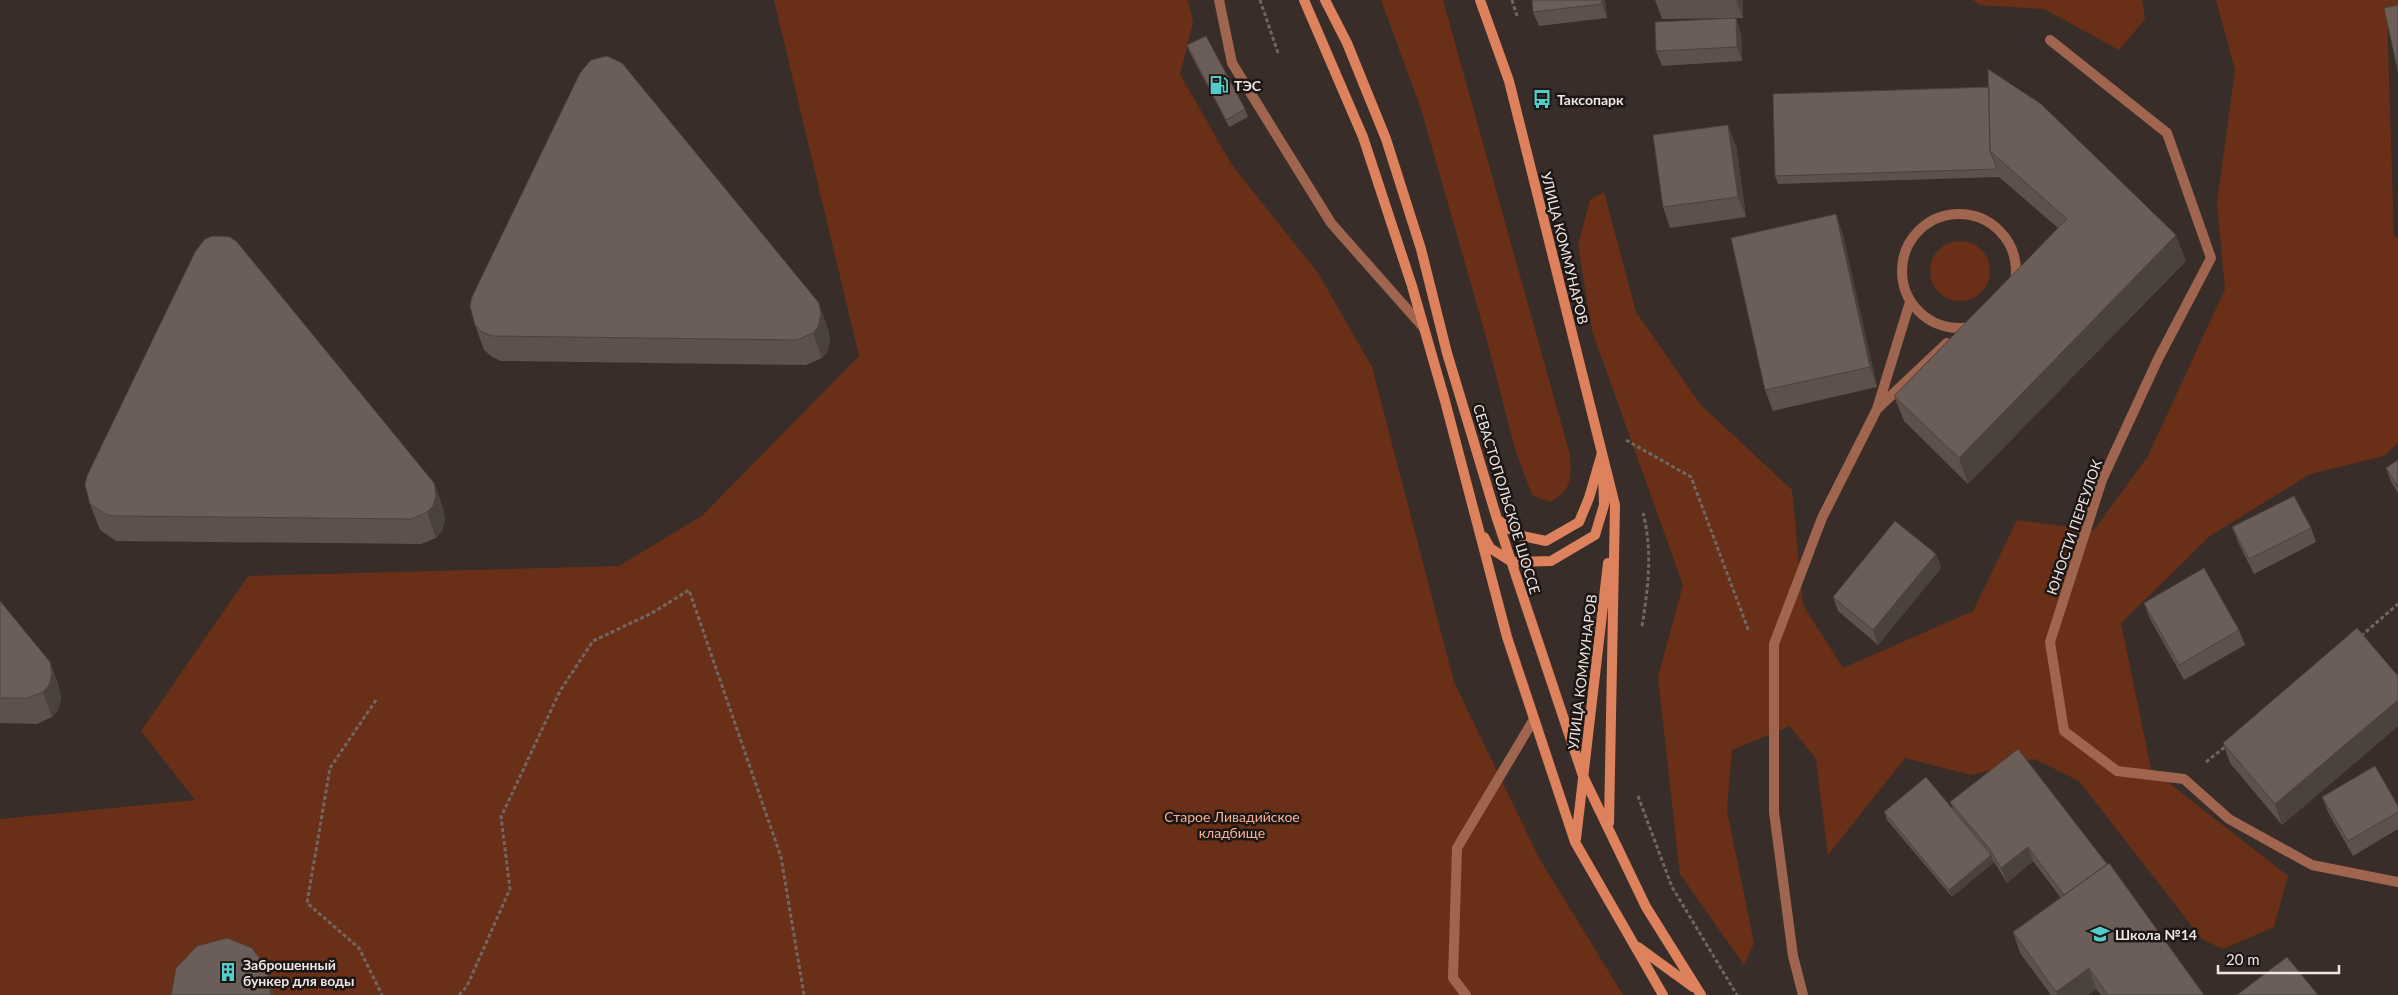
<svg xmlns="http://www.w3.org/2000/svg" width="2398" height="995" font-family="Lato,sans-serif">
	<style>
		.green { fill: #693017 }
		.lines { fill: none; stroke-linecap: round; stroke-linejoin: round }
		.path { stroke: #716662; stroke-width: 3; stroke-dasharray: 4 2.5; stroke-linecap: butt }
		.service { stroke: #9f654e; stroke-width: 10 }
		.secondary { stroke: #dd825c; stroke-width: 10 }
		.wall { fill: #5c514d }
		.shaded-wall { fill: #4b423e }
		.building { fill: #6b5e59; stroke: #4b423e }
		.labels { text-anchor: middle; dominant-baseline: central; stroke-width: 5; stroke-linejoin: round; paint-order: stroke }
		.poi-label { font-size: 14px; font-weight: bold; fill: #eee6e3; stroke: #1c1614; text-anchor: start }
		.street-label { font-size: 14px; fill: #eee6e3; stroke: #1c1614 }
		.park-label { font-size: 14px; fill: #f7b094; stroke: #1c1614 }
	</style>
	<rect width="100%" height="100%" fill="#382d28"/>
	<path class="green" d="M774,0H1188L1193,23L1180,74L1232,165L1318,273L1372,367L1454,682L1539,858L1623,995H0V819L195,800L141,731L248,576L619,566L703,515L859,356Z
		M1381,0H1443L1570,455C1571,479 1573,489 1550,502L1532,495L1515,449L1485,333L1421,109Z
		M1973,0H2142L2145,19L2119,50L2044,9L1980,5Z
		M2216,0H2398V12L2387,14L2394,236L2398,238V443L2384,456L2310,474L2210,536L2121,623L2151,769L2288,876L2274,927L2223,949L2202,939L2079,781L2035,759L1971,775L1905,758L1828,855L1816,759L1790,726L1732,750L1727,811L1754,943L1744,965L1680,874L1658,677L1683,585L1592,331L1578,245L1590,200L1604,192L1636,312L1700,404L1792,490L1803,605L1843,668L1973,611L2017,520L2094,530L2148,456L2225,289L2217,203L2235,70Z
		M1930 271a30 30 0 1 1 60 0a30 30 0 1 1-60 0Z"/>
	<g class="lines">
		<path class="path" d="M1260,0L1278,53
			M1512,0L1517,16
			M1626,440L1691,477L1748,629L1751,631
			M1642,626C1648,589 1653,551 1643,513
			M2361,636L2398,604
			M376,700L330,768L307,903L359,948L382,995
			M2206,762L2226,746
			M1638,796L1672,887L1737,995
			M459,995L467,986L510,889L501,817L560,691L593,641L652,613L689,590L781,857L804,995"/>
		<path class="service" d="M1219,0L1232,63L1331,223L1423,327
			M2050,40L2167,133L2211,258L2158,359L2102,480L2050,642L2064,731L2117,771L2184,779L2229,819L2312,865L2398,882
			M1902 271a57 57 0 1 1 114 0a57 57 0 1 1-114 0Z
			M1877,409L1910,302
			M1466,995L1453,978L1457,848L1534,719
			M1803,995L1793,956L1774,812V644L1822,518L1877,409L1947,343"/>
		<path class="secondary" d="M1304,0L1363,137L1412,286L1445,401L1507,637L1575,842L1663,995
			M1325,0L1347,43L1386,139L1421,249L1447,353L1497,519L1583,776L1646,907L1701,995
			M1480,0L1509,81L1615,505L1609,823
			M1498,520L1518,535L1546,541L1579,522L1589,498L1602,453
			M1484,537L1490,548L1512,562L1551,561L1595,535L1604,505L1603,472
			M1576,839L1608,563
			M1638,947L1693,987"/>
	</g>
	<path class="wall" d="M1605,0L1607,18L1539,26L1533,12Z
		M1655,0H1743V18L1662,19Z
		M1741,33L1742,61L1662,66L1656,51Z
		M1187,45L1245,109L1248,117L1229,127L1190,53Z
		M1989,87L2186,261L1968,484L1904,421L1894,396L2058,228L1999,177L1778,184L1775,176Z
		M1736,145L1746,217L1670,228L1663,207Z
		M1836,214L1843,235L1877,387L1773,411L1765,390Z
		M475,325L828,329L830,340L827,352L822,358L806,365L501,361L492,357L484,350Z
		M2398,460V493L2391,482L2386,468Z
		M434,483L443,508L445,520L442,531L436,538L421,544L116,541L100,530L90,504Z
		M2232,527L2311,528L2316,542L2254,574L2238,542Z
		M1936,554L1941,568L1878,645L1838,611L1833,597Z
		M0,601L50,662L59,687L61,699L58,710L52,717L37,724L0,723Z
		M2144,603L2239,630L2245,645L2184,680L2149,617Z
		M2398,676V726L2282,825L2230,763L2223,743Z
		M2018,749L2204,995H2101L2096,989L2088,995H2051L2020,953L2013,932L2061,898L2033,861L2007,883L1994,862L1952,897L1887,820L1884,812L1953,809L1950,802Z
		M2322,797L2398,806V829L2353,856L2328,812Z"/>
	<path class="shaded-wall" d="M1602,0H1605L1607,18L1602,4Z
		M1736,0H1743V18Z
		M1736,18L1741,33L1742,61L1737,47Z
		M1728,125L1736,145L1746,217L1738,197Z
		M1836,214L1843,235L1877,387L1870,367Z
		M2176,235L2186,261L1968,484L1959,458Z
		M819,303L828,329L830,340L827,352L822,358L813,333Z
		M434,483L443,508L445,520L442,531L436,538L427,512Z
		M1936,554L1941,568L1878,645L1873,630Z
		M50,662L59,687L61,699L58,710L52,717L43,692Z
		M2398,700V726L2282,825L2275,804Z
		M2028,847L2033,861L2007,883L2001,868Z
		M1991,855L1994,862L1952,897L1949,890Z
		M2089,968L2096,989L2088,995H2057L2056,992Z
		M267,969L273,983L274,995H271Z"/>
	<path class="building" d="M1532,0H1602V4L1533,12Z
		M2398,5V72L2384,8Z
		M1736,18L1737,47L1656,51L1655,22Z
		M1206,36L1245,109L1226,120L1187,45Z
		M607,56L622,63L819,303L821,315L818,327L813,333L797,340L492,336L482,332L475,325L470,306L472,297L580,73L591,60Z
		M1988,69L2041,104L2176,235L1959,458L1894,396L2067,219L1990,151Z
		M1989,87L1990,151L1997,169L1775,176L1773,94Z
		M1728,125L1738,197L1663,207L1653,135Z
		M1836,214L1870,367L1765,390L1731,238Z
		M213,236L230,237L237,242L434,483L436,495L433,506L427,512L412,519L117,516L107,515L90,504L85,485L87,476L195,252L205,239Z
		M2398,460V487L2386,468Z
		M2294,496L2311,528L2249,559L2232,527Z
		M1895,521L1936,554L1873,630L1833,597Z
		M2204,568L2239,630L2179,665L2144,603Z
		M0,601L50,662L52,674L49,685L43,692L28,698H0Z
		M2357,628L2398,676V700L2275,804L2223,743Z
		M2018,749L2107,864L2064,895L2028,847L2001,868L1989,848L1950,802Z
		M2375,766L2398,806V812L2348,841L2322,797Z
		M1926,777L1991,855L1949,890L1884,812Z
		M2109,863L2204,995H2108L2089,968L2056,992L2013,932Z
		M227,938L252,948L267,969L271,995H171L176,968L197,946Z
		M2287,957L2318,995H2237Z"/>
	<defs>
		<g id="fuel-bare" transform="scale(1.5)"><path d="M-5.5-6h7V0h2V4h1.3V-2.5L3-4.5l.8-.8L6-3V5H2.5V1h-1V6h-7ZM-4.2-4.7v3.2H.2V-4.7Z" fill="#53cdca" stroke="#1c1614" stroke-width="2.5" paint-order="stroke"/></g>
		<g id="bus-bare" transform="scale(1.5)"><path d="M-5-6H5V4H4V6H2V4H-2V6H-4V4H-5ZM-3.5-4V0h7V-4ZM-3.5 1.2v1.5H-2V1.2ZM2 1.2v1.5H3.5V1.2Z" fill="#53cdca" stroke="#1c1614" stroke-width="2.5" paint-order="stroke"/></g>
		<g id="school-bare" transform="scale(1.5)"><path d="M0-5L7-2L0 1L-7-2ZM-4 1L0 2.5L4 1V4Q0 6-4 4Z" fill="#53cdca" stroke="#1c1614" stroke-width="2.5" paint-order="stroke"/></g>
		<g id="building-bare" transform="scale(1.5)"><path d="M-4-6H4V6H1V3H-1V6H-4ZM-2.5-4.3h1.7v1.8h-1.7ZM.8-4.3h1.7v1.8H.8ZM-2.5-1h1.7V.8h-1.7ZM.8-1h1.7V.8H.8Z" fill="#53cdca" stroke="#1c1614" stroke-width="2.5" paint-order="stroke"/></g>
	</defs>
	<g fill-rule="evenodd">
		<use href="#fuel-bare" x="1219" y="85"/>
		<use href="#bus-bare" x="1542" y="99"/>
		<use href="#school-bare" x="2100" y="934"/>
		<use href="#building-bare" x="228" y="972"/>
	</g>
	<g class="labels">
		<g class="poi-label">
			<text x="1234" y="85">ТЭС</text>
			<text x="1557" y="99">Таксопарк</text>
			<text x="2115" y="934">Школа №14</text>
			<text x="243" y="964">Заброшенный<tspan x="243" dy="16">бункер для воды</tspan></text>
		</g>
		<g class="street-label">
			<text transform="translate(1565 248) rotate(76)">УЛИЦА КОММУНАРОВ</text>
			<text transform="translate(1507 499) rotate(73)">СЕВАСТОПОЛЬСКОЕ ШОССЕ</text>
			<text transform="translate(2074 527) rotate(-71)">ЮНОСТИ ПЕРЕУЛОК</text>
			<text transform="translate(1582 672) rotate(-83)">УЛИЦА КОММУНАРОВ</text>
		</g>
		<g class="park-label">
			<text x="1232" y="816">Старое Ливадийское<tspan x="1232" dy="16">кладбище</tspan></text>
		</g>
	</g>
	<path d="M2218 965v8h121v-8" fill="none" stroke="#eee6e3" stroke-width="2.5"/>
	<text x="2226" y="965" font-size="15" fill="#eee6e3" stroke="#1c1614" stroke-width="4" paint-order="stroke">20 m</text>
</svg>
